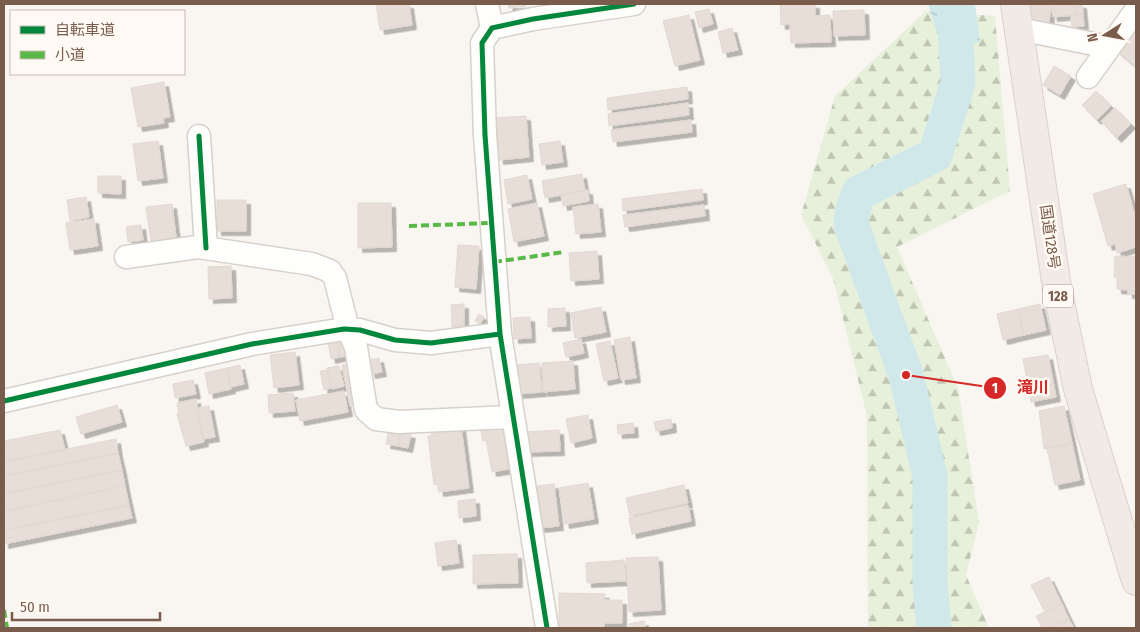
<svg xmlns="http://www.w3.org/2000/svg" width="1140" height="632" font-family="'Fira Sans Condensed','Noto Sans JP',sans-serif">
	<style>
		.forest { fill: url(#forest-firs) }
		.water { fill: url(#water-ripples) }
		.lines { fill: none; stroke-linecap: round; stroke-linejoin: round }
		.river { stroke: #d0e8ea; stroke-width: 35 }
		.building { fill: #e6ded7; stroke: #e2d8d2; filter: url(#shadow) }
		.minor-casing { stroke: #d7d1cb; stroke-width: 25 }
		.highway-casing { stroke: #dad1cc; stroke-width: 30 }
		.minor { stroke: #fefefd; stroke-width: 22 }
		.highway { stroke: #f2eae7; stroke-width: 28 }
		.quiet { stroke: #58b947; stroke-width: 4; stroke-dasharray: 8 4; stroke-linecap: butt }
		.cycleway-casing { stroke: #fffaf3; stroke-width: 8 }
		.cycleway { stroke: #00873e; stroke-width: 5 }
		.labels { text-anchor: middle; dominant-baseline: central; stroke-width: 5; stroke-linejoin: round; paint-order: stroke }
		.shield { fill: #fffaf3; stroke: #a28b7f; stroke-width: 1 }
		.shield-label { font-size: 14px; font-weight: bold; fill: #7a5c4d }
		.street-label { font-size: 15px; fill: #7a5c4d; stroke: #fffaf3 }
		.leader { fill: none; stroke: #d62828; stroke-width: 2 }
		.callout-dot { fill: #d62828; stroke: #fffaf3; stroke-width: 2 }
		.mark-label { font-size: 15px; text-anchor: middle; font-weight: bold; fill: #fff }
		.callout-label { font-size: 16px; text-anchor: middle; font-weight: bold; fill: #d62828; stroke: #fffaf3; stroke-width: 5; stroke-linejoin: round; paint-order: stroke }
	</style>
	<defs>
		<pattern id="forest-firs" width="22" height="20" patternUnits="userSpaceOnUse" patternTransform="scale(1.25)"><rect width="22" height="20" fill="#e7f0db"/><path d="M5 1l3.5 6h-7zM16 11l3.5 6h-7z" fill="#c0c6b4"/></pattern>
		<pattern id="water-ripples" width="26" height="14" patternUnits="userSpaceOnUse" patternTransform="scale(1.25)"><rect width="26" height="14" fill="#d0e8ea"/><path d="M2 4q2-2 4 0t4 0M15 11q2-2 4 0t4 0" fill="none" stroke="#aebfc0"/></pattern>
		<filter id="shadow"><feDropShadow dx="4.5" dy="4.5" stdDeviation="0" flood-color="#0004"/></filter>
	</defs>
	<rect width="100%" height="100%" fill="#f9f5f0"/>
	<path class="forest" d="M926,11L995,16L1010,191L897,247L958,388L979,522L966,575L989,628H868L867,416L833,278L801,215L835,96Z"/>
	<path class="water" d="M928,4H975L980,42L942,49Z"/>
	<g class="lines">
		<path class="river" d="M934,628L930,585V476L906,375L851,224L853,210L859,193L935,155L958,83L954,4"/>
	</g>
	<path class="building" d="M376,4H409L412,25L380,30Z
		M508,4H525L526,6L509,8Z
		M780,4H815V16L830,15L831,42L791,43L790,24L781,25Z
		M1030,4H1051L1049,23L1029,22Z
		M1051,4H1075L1076,15L1053,17Z
		M1075,4H1082L1083,14L1076,15Z
		M709,9L713,24L699,28L695,12Z
		M864,10L865,35L834,36L833,11Z
		M1083,14L1084,26L1072,27L1071,15Z
		M689,15L700,60L675,66L663,21Z
		M732,28L738,50L723,53L718,32Z
		M1130,32L1136,37V67L1116,50Z
		M1054,66L1071,76L1060,95L1043,85Z
		M164,82L170,117L163,118L164,123L138,127L131,88Z
		M687,87L688,99L608,110L607,98Z
		M1096,91L1111,106L1097,120L1082,105Z
		M688,103L689,115L609,126L608,114Z
		M1115,108L1131,124L1117,138L1101,121Z
		M526,116L529,157L499,160L496,118Z
		M691,120L692,132L613,142L611,130Z
		M158,141L163,178L138,181L133,144Z
		M560,141L563,162L542,165L539,144Z
		M582,174L585,191L545,198L542,181Z
		M527,175L532,199L508,204L504,180Z
		M98,176H121V194L98,193Z
		M1126,184L1136,219V247L1117,253L1115,244L1108,246L1093,194Z
		M702,189L703,200L623,211L622,199Z
		M588,190L589,201L563,206L561,195Z
		M86,197L89,217L70,221L67,200Z
		M217,200H246V231H217Z
		M358,203H391L392,247L358,248Z
		M537,203L544,236L514,242L508,209Z
		M172,204L176,237L151,241L146,207Z
		M598,204L601,232L576,234L573,207Z
		M704,205L705,216L625,227L623,215Z
		M94,219L98,246L70,250L66,223Z
		M141,225L143,240L128,242L126,227Z
		M458,245L479,246L476,289L455,287Z
		M597,251L599,279L571,281L569,253Z
		M1115,256L1136,257V294H1128V290L1117,289V277H1114Z
		M231,266L232,298L209,299L208,267Z
		M464,304V326L452,327L451,305Z
		M1040,304L1046,330L1024,335L1018,309Z
		M601,307L606,332L575,338L571,313Z
		M565,308L566,326L548,327V309Z
		M1018,309L1024,335L1003,340L997,314Z
		M479,314L484,317L480,324L475,321Z
		M530,317L531,338L514,339L513,318Z
		M630,337L636,378L621,380L614,340Z
		M349,338L352,355L340,357L338,340Z
		M581,339L584,353L566,357L563,343Z
		M338,340L340,357L331,359L328,342Z
		M610,341L618,378L604,381L596,344Z
		M295,352L299,385L274,388L270,355Z
		M1048,355L1056,397L1031,402L1023,359Z
		M379,358L382,372L371,374L368,360Z
		M573,361L575,389L543,392L542,363Z
		M354,362L362,404L350,406L342,365Z
		M539,363L542,392L518,394L516,365Z
		M240,365L244,384L231,387L227,368Z
		M339,366L344,386L332,389L327,368Z
		M227,368L231,389L209,394L205,373Z
		M328,370L331,388L324,390L320,371Z
		M193,380L196,394L175,398L173,384Z
		M344,391L348,412L300,421L296,400Z
		M293,393L295,411L269,413L268,395Z
		M196,399L204,442L186,446L177,414L179,413L177,403Z
		M117,405L122,422L81,434L76,417Z
		M209,406L215,437L203,439L197,408Z
		M1064,406L1072,443L1044,449L1039,411Z
		M588,415L592,438L571,443L566,419Z
		M671,419L672,428L656,431L654,422Z
		M502,423L509,469L492,472L486,440L483,441L480,426Z
		M633,423L634,433L618,434L617,425Z
		M461,426L469,488L439,492L438,484L434,485L428,436H432L431,430Z
		M60,430L65,450L4,462V441Z
		M389,430L401,432L398,446L386,444Z
		M559,430L560,451L527,452L526,432Z
		M401,432L411,434L408,448L398,446Z
		M116,439L118,453L4,476V462Z
		M1072,443L1080,480L1055,485L1047,448Z
		M118,453L122,470L4,494V476Z
		M122,470L125,486L4,511V494Z
		M588,483L594,519L565,524L559,488Z
		M554,484L559,526L540,528L536,486Z
		M684,485L688,503L630,516L626,498Z
		M125,486L129,505L4,530V511Z
		M475,499L476,516L459,518L458,501Z
		M129,505L132,518L4,544V530Z
		M688,505L691,521L632,534L629,518Z
		M456,540L459,563L438,566L435,543Z
		M517,554L518,583L473,584V555Z
		M658,557L661,610L629,612L626,558Z
		M624,560L626,581L587,583L586,563Z
		M1049,577L1062,604L1045,612L1031,585Z
		M559,593L605,594L604,600H622V623H604V628L559,627Z
		M1062,604L1069,619L1050,628H1042L1036,616Z
		M1069,619L1074,628H1050Z
		M644,621L645,628H630L629,624Z"/>
	<g class="lines">
		<g class="minor-casing">
			<path id="minor" d="M487,4L492,28
				M1019,29L1109,47
				M1088,77L1136,10
				M199,136L206,248
				M126,257L198,247L312,264L330,271L335,278L348,329L356,347L366,410L376,419L399,422L512,417
				M4,401L252,344L344,329L360,330L395,340L431,343L500,334
				M547,628L500,334L485,135L482,43L492,28L533,19L634,4"/>
		</g>
		<g class="highway-casing">
			<path id="highway" d="M1015,4L1057,288L1078,389L1136,581"/>
		</g>
		<use href="#minor" class="minor"/>
		<use href="#highway" class="highway"/>
		<path class="quiet" d="M409,226L491,223
			M494,262L564,252
			M4,610L7,628"/>
		<g class="cycleway-casing">
			<path id="cycleway" d="M199,136L206,248
				M4,401L252,344L344,329L360,330L395,340L431,343L500,334
				M547,628L500,334L485,135L482,43L492,28L533,19L634,4"/>
		</g>
		<use href="#cycleway" class="cycleway"/>
	</g>
	<g class="labels">
		<rect class="shield" x="1043" y="284.5" width="30" height="23" rx="4"/>
		<g class="shield-label">
			<text x="1058" y="296">128</text>
		</g>
		<g class="street-label">
			<text transform="translate(1050 237) rotate(82)">国道128号</text>
		</g>
	</g>
	<path class="leader" d="M906 375L995 388"/>
	<g class="callout-dot">
		<circle cx="906" cy="375" r="5"/>
		<circle cx="995" cy="388" r="12"/>
	</g>
	<g class="mark-label">
		<text x="995" y="393">1</text>
	</g>
	<g class="callout-label">
		<text x="1033" y="393">滝川</text>
	</g>
	<rect width="1140" height="632" fill="none" stroke="#7a5c4d" stroke-width="10"/>
	<rect x="10" y="10" width="175" height="65" fill="#fffaf3" stroke="#cabbb1"/>
	<rect x="20" y="26" width="25" height="8" fill="#00873e" stroke="#cabbb1"/>
	<text x="55" y="35" font-size="15" fill="#7a5c4d">自転車道</text>
	<rect x="20" y="51" width="25" height="8" fill="#58b947" stroke="#cabbb1"/>
	<text x="55" y="60" font-size="15" fill="#7a5c4d">小道</text>
	<g transform="translate(1105 35) rotate(259)" stroke="#fffaf3" stroke-width="4" paint-order="stroke">
	<path d="M0-4L9 19L0 12L-9 19Z" fill="#7a5c4d"/>
	<text y="-8" font-size="14" font-weight="bold" text-anchor="middle" fill="#7a5c4d">N</text>
	</g>
	<path d="M12 612v8h148v-8" fill="none" stroke="#7a5c4d" stroke-width="2.5"/>
	<text x="20" y="612" font-size="15" fill="#7a5c4d" stroke="#fffaf3" stroke-width="4" paint-order="stroke">50 m</text>
</svg>
